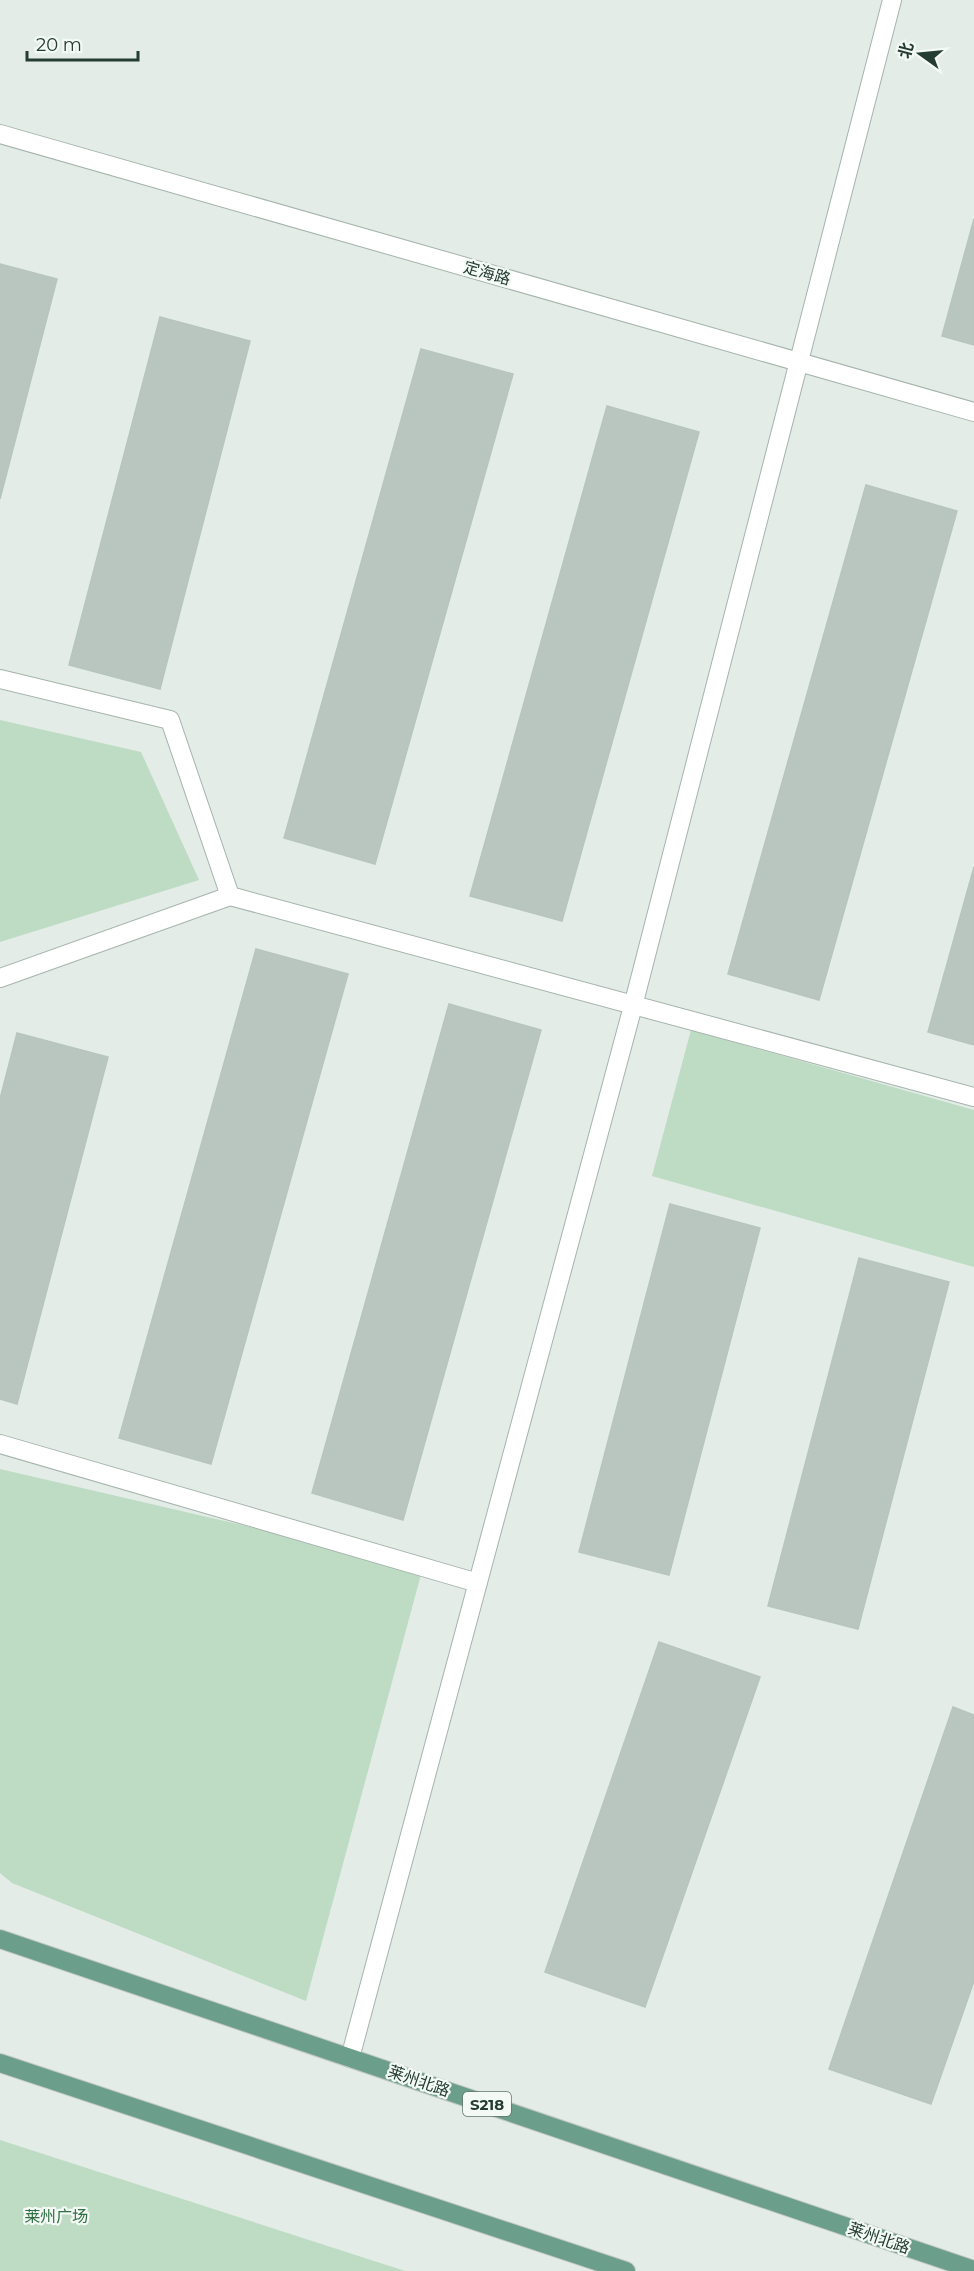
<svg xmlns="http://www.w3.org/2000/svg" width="974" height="2271" font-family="Montserrat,'Noto Sans SC',sans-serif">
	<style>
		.green { fill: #bedbc3 }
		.building { fill: #b9c6c0; stroke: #b6c5bd; stroke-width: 1.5 }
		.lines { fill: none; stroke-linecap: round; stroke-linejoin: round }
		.minor-casing { stroke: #a6b4ad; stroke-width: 20 }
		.major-casing { stroke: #c2c8c6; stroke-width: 20 }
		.minor { stroke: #fff; stroke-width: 18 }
		.major { stroke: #6b9e8b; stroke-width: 18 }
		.labels { text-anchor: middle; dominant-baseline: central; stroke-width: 4.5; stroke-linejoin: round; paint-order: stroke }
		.shield { fill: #f3f9f5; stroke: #62756d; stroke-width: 1.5 }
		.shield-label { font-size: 15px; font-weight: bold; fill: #243c33 }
		.street-label { font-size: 16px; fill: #243c33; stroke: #f3f9f5 }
		.park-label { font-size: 16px; fill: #317043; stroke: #f3f9f5 }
	</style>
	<rect width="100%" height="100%" fill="#e3ece7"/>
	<path class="green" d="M0,720L141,752L199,880L0,942Z
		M691,1030L974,1110V1267L652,1176Z
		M0,1469L423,1567L306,2001L12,1883L0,1873Z
		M0,2140L405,2271H0Z"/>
	<path class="building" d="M974,219V345L942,336Z
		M0,264L57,279L0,499Z
		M160,317L250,341L160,689L69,665Z
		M421,349L513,374L375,864L284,838Z
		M607,406L699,432L562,921L470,896Z
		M866,485L957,511L819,1000L728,974Z
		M974,867V1045L928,1032Z
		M256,949L348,974L211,1464L119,1438Z
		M449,1004L541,1030L403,1520L312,1493Z
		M17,1033L108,1057L17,1404L0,1399V1099Z
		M670,1204L760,1228L669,1575L579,1552Z
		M859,1258L949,1282L858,1629L768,1606Z
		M659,1642L760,1677L645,2007L545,1972Z
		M953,1707L974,1715V1981L931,2104L829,2069Z"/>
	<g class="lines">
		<g class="minor-casing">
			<path id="minor" d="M0,134L974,412
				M0,679L170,720L230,896L974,1097
				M0,978L230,896
				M0,1444L478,1583
				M350,2058L633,1006L892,0"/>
		</g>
		<g class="major-casing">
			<path id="major" d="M0,1939L974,2270
				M0,2063L626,2271"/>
		</g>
		<use href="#minor" class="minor"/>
		<use href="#major" class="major"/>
	</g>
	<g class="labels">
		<rect class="shield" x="463" y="2092" width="48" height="24" rx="4.5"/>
		<g class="shield-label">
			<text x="487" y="2104">S218</text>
		</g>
		<g class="street-label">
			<text transform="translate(487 273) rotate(16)">定海路</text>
			<text transform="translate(419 2081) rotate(19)">莱州北路</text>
			<text transform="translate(879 2238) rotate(19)">莱州北路</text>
		</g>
		<g class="park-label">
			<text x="56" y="2216">莱州广场</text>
		</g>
	</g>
	<g transform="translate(920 54) rotate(285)" stroke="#f3f9f5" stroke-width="4.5" paint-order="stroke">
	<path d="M0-4.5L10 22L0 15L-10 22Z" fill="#243c33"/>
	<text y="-9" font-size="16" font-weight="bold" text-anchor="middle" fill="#243c33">北</text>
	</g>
	<path d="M27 51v9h111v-9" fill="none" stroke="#243c33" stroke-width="3"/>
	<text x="36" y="51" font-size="18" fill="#243c33" stroke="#f3f9f5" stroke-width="4.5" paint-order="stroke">20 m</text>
</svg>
